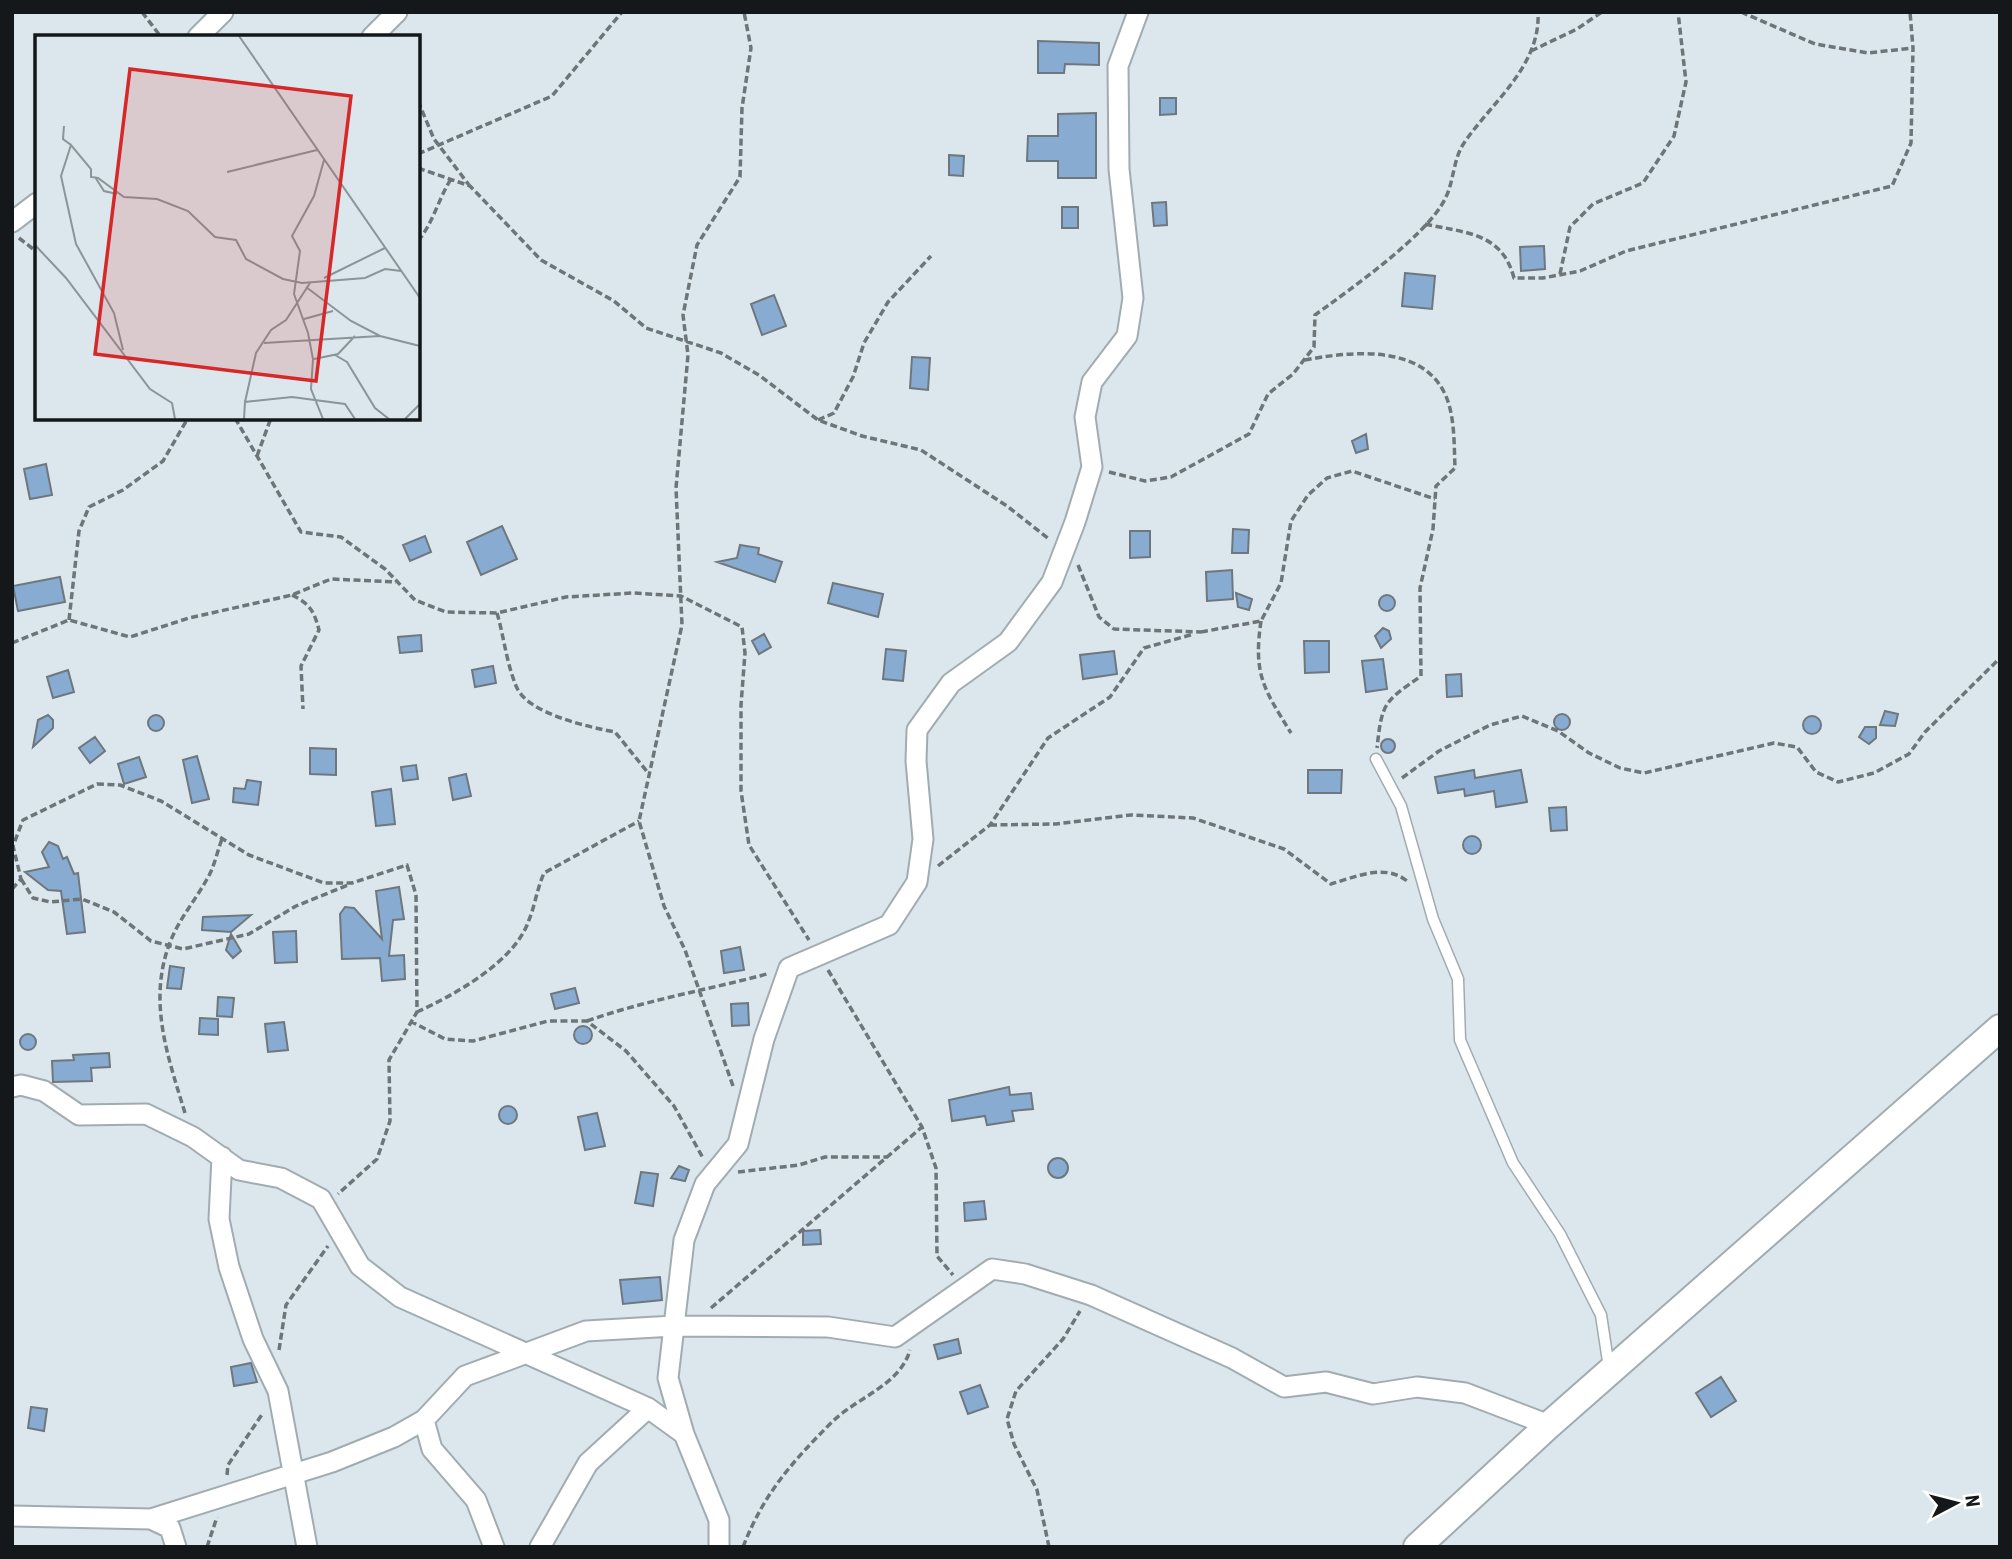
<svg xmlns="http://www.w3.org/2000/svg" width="2012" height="1559" font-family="'Roboto Condensed',sans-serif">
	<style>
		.building { fill: #88acd1; stroke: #6f777e; stroke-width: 2 }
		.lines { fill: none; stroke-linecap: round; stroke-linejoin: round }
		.service-casing { stroke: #a1acb1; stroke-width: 13 }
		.minor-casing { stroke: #a1acb1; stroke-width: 23 }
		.secondary-casing { stroke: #a1acb1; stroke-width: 30 }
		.path { stroke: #6e7579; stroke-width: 3.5; stroke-dasharray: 7 3.5; stroke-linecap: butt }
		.service { stroke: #fff; stroke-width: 10 }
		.minor { stroke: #fff; stroke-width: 19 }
		.secondary { stroke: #fff; stroke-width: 26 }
		.inset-road { fill: none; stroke: #8b9498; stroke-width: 2 }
		.view { fill: #d62828; fill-opacity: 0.15; stroke: #d62828; stroke-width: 3.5 }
		.inset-edge { fill: none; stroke: #14181a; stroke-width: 3.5 }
	</style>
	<rect width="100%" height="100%" fill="#dbe7ec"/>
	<path class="building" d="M1038,41L1099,43V65L1065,64L1064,73H1038Z
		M1160,98H1176V114L1160,115Z
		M1096,113V178H1058V161H1027L1028,136H1058V114Z
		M949,155L964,156L963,176L949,175Z
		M1166,202L1167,225L1154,226L1152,203Z
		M1062,207H1078V228H1062Z
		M1544,246L1545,269L1521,271L1520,247Z
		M1405,273L1435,276L1432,309L1402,306Z
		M774,295L786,326L762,335L751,304Z
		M912,357L930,358L928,390L910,388Z
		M1366,434L1368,449L1356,453L1352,441Z
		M46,464L52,495L30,499L24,469Z
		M502,526L517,559L481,575L467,542Z
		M1233,529L1249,530L1248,553H1232Z
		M1130,531H1150V557L1130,558Z
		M425,536L431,552L410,561L403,545Z
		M740,545L759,548L758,554L782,562L775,582L717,562L737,558Z
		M1232,570L1233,599L1207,601L1206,572Z
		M60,577L65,602L18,611L13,586Z
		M833,583L883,594L878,617L828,603Z
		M1236,593L1252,599L1249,610L1238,607Z
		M1379 603a8 8 0 1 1 16 0a8 8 0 1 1-16 0Z
		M1383,628L1389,631L1391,639L1381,648L1375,636Z
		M764,634L771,647L759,654L752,641Z
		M421,635L422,651L400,653L398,637Z
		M1304,641H1329V672L1305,673Z
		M886,649L906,651L903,681L883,679Z
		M1114,651L1117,674L1083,679L1080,655Z
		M1383,659L1387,689L1366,692L1362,661Z
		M493,666L496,683L475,687L472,670Z
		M68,670L74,692L53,698L47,677Z
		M1461,674L1462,696L1447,697L1446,675Z
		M1885,711L1898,714L1895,726L1880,725Z
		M1554 722a8 8 0 1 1 16 0a8 8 0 1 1-16 0Z
		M48,715L53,720V728L33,747L38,720Z
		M148 723a8 8 0 1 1 16 0a8 8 0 1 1-16 0Z
		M1803 725a9 9 0 1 1 18 0a9 9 0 1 1-18 0Z
		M1865,727H1876V738L1869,744L1859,737Z
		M95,737L105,751L90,763L79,748Z
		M1381 746a7 7 0 1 1 14 0a7 7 0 1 1-14 0Z
		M310,748L336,749V775L310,774Z
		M197,756L209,799L192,803L183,760Z
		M139,757L146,777L124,784L118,764Z
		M416,765L418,779L403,781L401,767Z
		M1308,770H1342L1341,793H1308Z
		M1474,770L1475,778L1521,770L1527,802L1496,807L1494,791L1465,796L1464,789L1438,793L1435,777Z
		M466,774L471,796L453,800L449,778Z
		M247,780L261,782L258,805L233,802L234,788L245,789Z
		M391,789L395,824L376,826L372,792Z
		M1566,807L1567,830L1551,831L1549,808Z
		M1463 845a9 9 0 1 1 18 0a9 9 0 1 1-18 0Z
		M49,842L58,846L63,859L67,857L74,874L78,873L85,932L67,934L61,891L48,890L25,872L49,867L42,852Z
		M399,887L404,919L393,920L389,956L404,955L405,979L382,981L380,958L342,959L340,914L345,907L354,908L382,939L376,891Z
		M251,915L231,932L202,930L203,917Z
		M296,931L297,962L275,963L273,932Z
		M231,934L241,951L233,958L226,950Z
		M740,947L744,970L724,973L721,951Z
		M170,966L184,968L181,989L167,988Z
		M575,988L579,1003L555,1009L551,994Z
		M218,997L234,998L232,1017L217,1016Z
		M748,1003L749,1025L732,1026L731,1004Z
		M200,1018L218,1019V1035L199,1034Z
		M284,1022L288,1050L268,1052L265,1024Z
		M574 1035a9 9 0 1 1 18 0a9 9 0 1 1-18 0Z
		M20 1042a8 8 0 1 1 16 0a8 8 0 1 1-16 0Z
		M109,1053L110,1067L91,1068L92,1081L53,1082L52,1061L74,1060L73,1055Z
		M1009,1087L1010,1095L1031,1093L1033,1109L1012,1111L1014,1121L987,1125L985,1116L952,1121L949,1100Z
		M499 1115a9 9 0 1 1 18 0a9 9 0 1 1-18 0Z
		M597,1113L605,1146L585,1150L578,1117Z
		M1048 1168a10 10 0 1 1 20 0a10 10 0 1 1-20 0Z
		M679,1166L689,1170L685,1181L671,1178Z
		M641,1172L658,1174L653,1206L635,1203Z
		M984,1201L986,1219L965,1221L964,1203Z
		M820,1230L821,1244L803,1245V1231Z
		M660,1277L662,1300L623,1304L620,1280Z
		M958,1339L961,1353L938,1359L934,1345Z
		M251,1363L257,1382L234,1386L231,1367Z
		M1721,1377L1736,1401L1711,1417L1696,1393Z
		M980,1385L988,1407L968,1414L960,1392Z
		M31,1407L47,1409L44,1431L28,1428Z"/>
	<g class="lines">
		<g class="service-casing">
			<path id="service" d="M1376,759L1401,806L1433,919L1458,979L1460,1040L1513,1163L1560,1234L1601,1315L1609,1368"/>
		</g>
		<g class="minor-casing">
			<path id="minor" d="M198,37L223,12
				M372,37L397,12
				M12,222L37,203
				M12,1087L21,1085L44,1091L79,1115L146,1114L193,1137L239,1170L281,1178L321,1199L360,1266L400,1297L648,1408L684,1434
				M222,1157L219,1219L229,1267L253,1339L278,1391L307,1547
				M424,1420L432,1449L476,1500L494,1547
				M12,1516L151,1519L332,1462L394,1437L424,1420L465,1376L586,1331L674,1326L828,1327L895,1337L992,1269L1025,1274L1091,1295L1232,1358L1284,1387L1326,1382L1373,1394L1417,1387L1465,1393L1549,1425
				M151,1519L170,1528L176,1547
				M540,1547L588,1463L648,1408
				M719,1547V1520L684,1434L668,1378L684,1240L705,1184L738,1144L764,1039L789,968L889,925L917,882L923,839L916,761L917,730L951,683L1008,642L1052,582L1075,522L1092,467L1085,417L1092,382L1127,336L1133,298L1119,169L1118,66L1138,12"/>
		</g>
		<g class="secondary-casing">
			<path id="secondary" d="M1417,1547L1549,1425L2000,1028"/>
		</g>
		<path class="path" d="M142,12L161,37
			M1741,12L1815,44L1868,53L1913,48
			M1531,51L1577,29L1602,12
			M418,101L434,139L469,185
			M418,154L552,96L622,12
			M418,168L470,186L541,260L614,301L646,328L721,353L759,375L818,420L862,436L921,450L1007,506L1049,539
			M1425,224C1465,233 1502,232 1514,278H1543L1580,271L1626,251L1892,186L1911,143L1913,48L1910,12
			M19,238L37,252
			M418,241C433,223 438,200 451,179
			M1560,274L1570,227L1593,204L1643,183L1674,136L1686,82L1678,12
			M1305,360C1347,352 1419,343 1444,392C1455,413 1454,444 1455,468L1436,486L1433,529L1420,588L1421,676C1384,702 1382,702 1377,748
			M235,418L301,532L341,537L385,569L415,600L446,612L497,613L566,597L633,593L681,596L742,627L745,653L741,705V791L749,845L809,940
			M818,420L834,413L853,377L864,343L888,302L931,256
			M257,456L271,418
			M1109,472L1145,481L1171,477L1249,434L1268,394L1293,374L1314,347L1315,315C1349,290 1427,236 1445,199C1454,182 1453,159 1464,143C1491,103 1541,66 1538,12
			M1078,565L1099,617L1114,629L1201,632
			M292,595C310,604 314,611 319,630L301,666L303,709
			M497,613C504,637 507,666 517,688C529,714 589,727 615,732L649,774
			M69,620L79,531L89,507L123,490L163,461L188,418
			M1261,621C1253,675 1264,689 1291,733
			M1201,632L1261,621L1281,583L1291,521L1308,495L1327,478L1352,471L1435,499
			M12,643L69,620L130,637L189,618L292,595L331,579L396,582
			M1402,778L1439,751L1490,725L1522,716L1558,731L1589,753L1620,768L1644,773L1774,743L1797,747L1816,772L1838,782L1874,773L1909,754L1925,732L2000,658
			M990,825L1056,824L1131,815L1193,818L1284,849L1331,884C1355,877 1385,863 1407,881
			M938,866L990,825L1048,738L1110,697L1144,648L1194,634
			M21,879L33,898L50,902L82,899L114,912L151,941L183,949L249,934L296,906L348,885
			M12,889L21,879L13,846L23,820L97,784L120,785L161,801L249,855L324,883H352L407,865L416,895L417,1012L389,1060L390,1121L377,1159L338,1194
			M828,970L922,1127L936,1168L937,1256L953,1275
			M417,1012C454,995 515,962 529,920C535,905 537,889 544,873L639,821
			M410,1021L445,1039L473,1041L548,1021H587L626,1051L674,1106L703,1158
			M587,1021C646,1000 707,990 767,974
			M733,1086L685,950L664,906L639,821L682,625L676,488L688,355L683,315L697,245L740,177L742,108L751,48L744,12
			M185,1113C168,1057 148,1003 169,945C178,920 195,901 207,879C214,868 217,852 222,839
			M738,1172L799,1165L825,1157H888
			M711,1308L922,1127
			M279,1350L286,1305L328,1246
			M227,1475L228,1465L263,1413
			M207,1547L217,1517
			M743,1547C764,1493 792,1462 833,1421C858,1397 900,1385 910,1350
			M1049,1547L1037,1490L1014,1444L1007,1419L1016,1391L1063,1339L1080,1311"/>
		<use href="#service" class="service"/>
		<use href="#minor" class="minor"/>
		<use href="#secondary" class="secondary"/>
	</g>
	<g transform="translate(35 35)">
		<rect width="385" height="385" fill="#dbe7ec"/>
		<path class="inset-road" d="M204,1L385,263M29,91L28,104L36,110M192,137L282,115M60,142L69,156L82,159M0,210L31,243L115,354L137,368L140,384M289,243L350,213M271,252L316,286L345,301L385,311M269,284L298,276M229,308L345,301M88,315L79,278L41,209L26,141L36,110L56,134V142L63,143L89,162L122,164L153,176L180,202L201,205L211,224L248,244L267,248L330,243L350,234L366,236M300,320L312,327L340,373L354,384M279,324L303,319L320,301M210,367L221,318L236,295L251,285L275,248M209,384L210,367L257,362L310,369L320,384M288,384L276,354L278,324L273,298L259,259L265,216L257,201L279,161L289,125M370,384L385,369"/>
		<path class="view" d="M95,34L316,61L281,346L60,319Z"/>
		<rect width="385" height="385" class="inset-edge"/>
	</g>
	<rect width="2012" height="1559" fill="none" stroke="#14181a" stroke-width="28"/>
	<g transform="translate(1956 1503) rotate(83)" stroke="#ffffff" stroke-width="5" paint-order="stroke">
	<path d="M0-5L12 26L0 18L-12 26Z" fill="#14181a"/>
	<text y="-10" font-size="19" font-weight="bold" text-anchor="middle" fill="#14181a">N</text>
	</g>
</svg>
